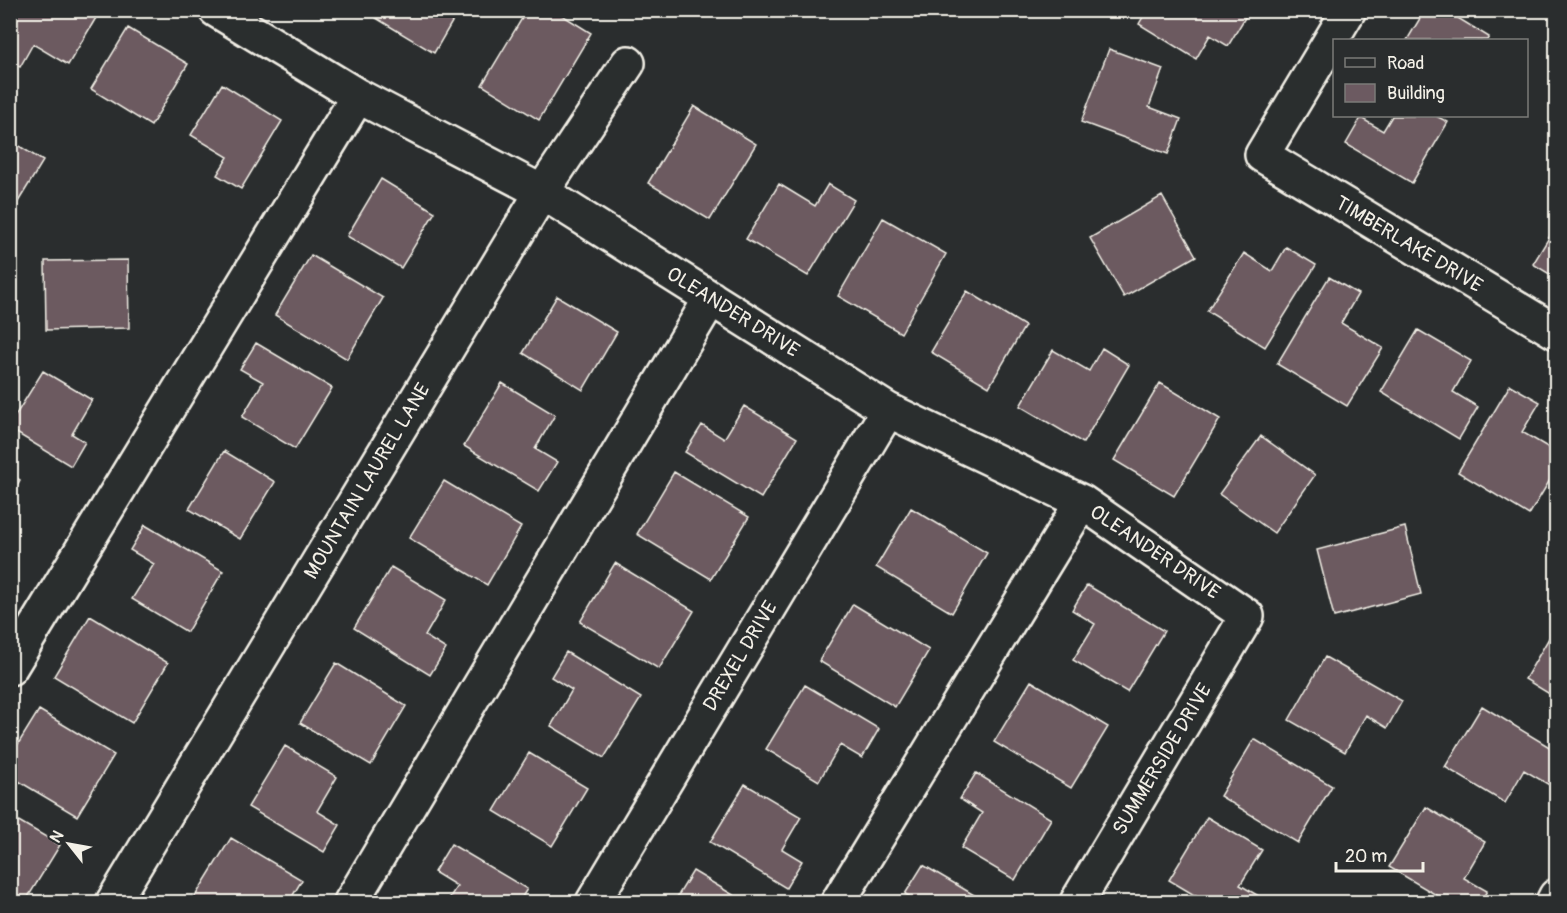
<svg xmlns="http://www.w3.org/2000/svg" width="1567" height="913" font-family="Pangolin,sans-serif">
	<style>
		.building { fill: #6c5a61; stroke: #f4f1e8; stroke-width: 1.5 }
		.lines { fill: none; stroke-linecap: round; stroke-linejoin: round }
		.minor-casing { stroke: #f4f1e8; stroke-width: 38 }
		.minor { stroke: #2a2d2e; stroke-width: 33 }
		.labels { text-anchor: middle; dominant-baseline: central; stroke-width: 4.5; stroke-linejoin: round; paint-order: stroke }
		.street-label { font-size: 20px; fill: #f4f1e8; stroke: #2a2d2e }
	</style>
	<rect width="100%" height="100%" fill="#2a2d2e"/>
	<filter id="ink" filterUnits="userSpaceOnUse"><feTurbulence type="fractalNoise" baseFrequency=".0167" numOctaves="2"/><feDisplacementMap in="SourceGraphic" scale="12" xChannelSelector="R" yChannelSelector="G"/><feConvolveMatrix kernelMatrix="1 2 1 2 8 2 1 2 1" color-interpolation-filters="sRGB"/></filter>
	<g filter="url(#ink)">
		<path class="building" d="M14,10H99L100,11L68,65L33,44L20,67L10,62V16Z
			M381,10H459L434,53L376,18Z
			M527,10H554L591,33L539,120L482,85Z
			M1147,10H1236L1246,16L1228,46L1210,35L1196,59L1139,24Z
			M1425,10H1445L1489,37L1487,40H1407Z
			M128,28L188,64L151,126L91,89Z
			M1109,49L1163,69L1149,107L1181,119L1168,154L1081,122Z
			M222,84L282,121L241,189L217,175L228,157L191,135Z
			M694,106L756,144L710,220L648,183Z
			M1392,116H1436L1448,122L1412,183L1346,144L1361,118L1383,131Z
			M16,144L43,161L10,215V154Z
			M381,179L435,212L401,268L347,236Z
			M779,184L815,206L828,184L854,200L808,276L746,239Z
			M1162,196L1196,256L1124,297L1090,238Z
			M883,218L946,254L901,333L838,296Z
			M1556,226V278L1533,264Z
			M1286,247L1316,265L1265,347L1207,311L1244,253L1272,271Z
			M311,255L383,298L347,359L275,315Z
			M128,260L129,328L46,330L45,261Z
			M1329,277L1358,294L1341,323L1383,348L1347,406L1277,364Z
			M967,291L1025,326L989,387L931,352Z
			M557,296L617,332L583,390L523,353Z
			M1418,330L1471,361L1453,392L1478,407L1459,439L1381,392Z
			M256,343L332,388L295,449L242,417L263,382L240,369Z
			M1102,348L1129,365L1083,443L1020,406L1053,350L1089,371Z
			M43,371L92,400L72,434L85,442L71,466L10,429V424Z
			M502,383L555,415L535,449L557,462L539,491L464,446Z
			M1160,383L1220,419L1174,496L1114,460Z
			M1510,385L1540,402L1522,432L1556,452V470L1529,515L1458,472Z
			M744,406L797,438L761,498L685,452L702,425L724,439Z
			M1261,436L1315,475L1274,533L1219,494Z
			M224,451L275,482L240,539L189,509Z
			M674,472L749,517L711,579L637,534Z
			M10,474L20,480L10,497Z
			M444,481L521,527L487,585L409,538Z
			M911,508L987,553L952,613L876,567Z
			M145,525L223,571L187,632L132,599L154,564L130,550Z
			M1405,527L1421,594L1334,617L1317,550Z
			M615,563L694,611L659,669L580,622Z
			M391,567L446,600L425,636L446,649L430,675L354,628Z
			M1087,585L1164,631L1127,692L1073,660L1095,624L1072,610Z
			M853,604L929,650L895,707L819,661Z
			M90,616L168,663L132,723L54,676Z
			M1556,626V698L1525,679Z
			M566,652L641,698L604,758L551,726L572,690L551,677Z
			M1325,657L1402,701L1387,728L1366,715L1345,752L1289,720Z
			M336,663L406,706L371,765L300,723Z
			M1031,681L1108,727L1071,788L994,742Z
			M805,685L879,729L862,758L840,745L819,781L766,749Z
			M1482,706L1556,751V789L1524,770L1505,803L1445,767Z
			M39,710L114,755L77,816L10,776V757Z
			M1254,739L1332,786L1298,843L1220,796Z
			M285,746L337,777L317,811L340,825L324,852L248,807Z
			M529,753L587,788L552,846L494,811Z
			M976,773L1051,819L1015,880L961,848L982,813L960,799Z
			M745,784L801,817L782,849L802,861L786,888L710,842Z
			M1426,807L1485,842L1464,878L1487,891L1480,902H1448L1389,867Z
			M10,816L60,845L25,902L10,899Z
			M1207,817L1262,850L1240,885L1262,898L1259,902H1206L1169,880Z
			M231,838L302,880L289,902H202L194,898Z
			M451,844L527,889L519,902H447L457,886L434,872Z
			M923,865L986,902H920L905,894Z
			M693,871L745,902H674Z"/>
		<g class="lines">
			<g class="minor-casing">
				<path id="minor" d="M216,10L358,96L542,192L888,410L1082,502L1247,616L1077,902
					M1349,10L1262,155L1556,332
					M10,668L358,96
					M113,902L542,192L628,63
					M351,902L711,298
					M593,902L888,410
					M838,902L1082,502
					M1553,902L1556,896"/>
			</g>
			<use href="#minor" class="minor"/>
		</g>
	</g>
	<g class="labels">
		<g class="street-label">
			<text transform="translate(1409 244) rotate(31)">TIMBERLAKE DRIVE</text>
			<text transform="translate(733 312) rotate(32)">OLEANDER DRIVE</text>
			<text transform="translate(367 481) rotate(-59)">MOUNTAIN LAUREL LANE</text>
			<text transform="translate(1155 552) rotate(34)">OLEANDER DRIVE</text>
			<text transform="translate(740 656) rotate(-59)">DREXEL DRIVE</text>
			<text transform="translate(1162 759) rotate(-59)">SUMMERSIDE DRIVE</text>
		</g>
	</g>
	<rect width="1567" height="913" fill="none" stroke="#2a2d2e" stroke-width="36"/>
	<rect x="18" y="18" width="1531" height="877" fill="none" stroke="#f4f1e8" stroke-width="2" filter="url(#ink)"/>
	<rect x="1333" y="39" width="195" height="78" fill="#2a2d2e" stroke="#7b7b78" stroke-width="1.5"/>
	<rect x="1345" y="58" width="30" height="9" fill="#2a2d2e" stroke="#7b7b78" stroke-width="1.5"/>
	<text x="1387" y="69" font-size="18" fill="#f4f1e8">Road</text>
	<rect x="1345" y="84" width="30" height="18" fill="#6c5a61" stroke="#7b7b78" stroke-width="1.5"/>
	<text x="1387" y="99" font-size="18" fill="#f4f1e8">Building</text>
	<g transform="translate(69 844) rotate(301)" stroke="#2a2d2e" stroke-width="4.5" paint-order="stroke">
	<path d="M0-4.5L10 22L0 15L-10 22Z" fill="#f4f1e8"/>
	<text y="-9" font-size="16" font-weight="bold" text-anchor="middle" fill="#f4f1e8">N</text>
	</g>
	<path d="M1336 862v9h87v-9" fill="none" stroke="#f4f1e8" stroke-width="3"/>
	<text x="1345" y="862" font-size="18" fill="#f4f1e8" stroke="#2a2d2e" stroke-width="4.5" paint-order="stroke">20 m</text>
</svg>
